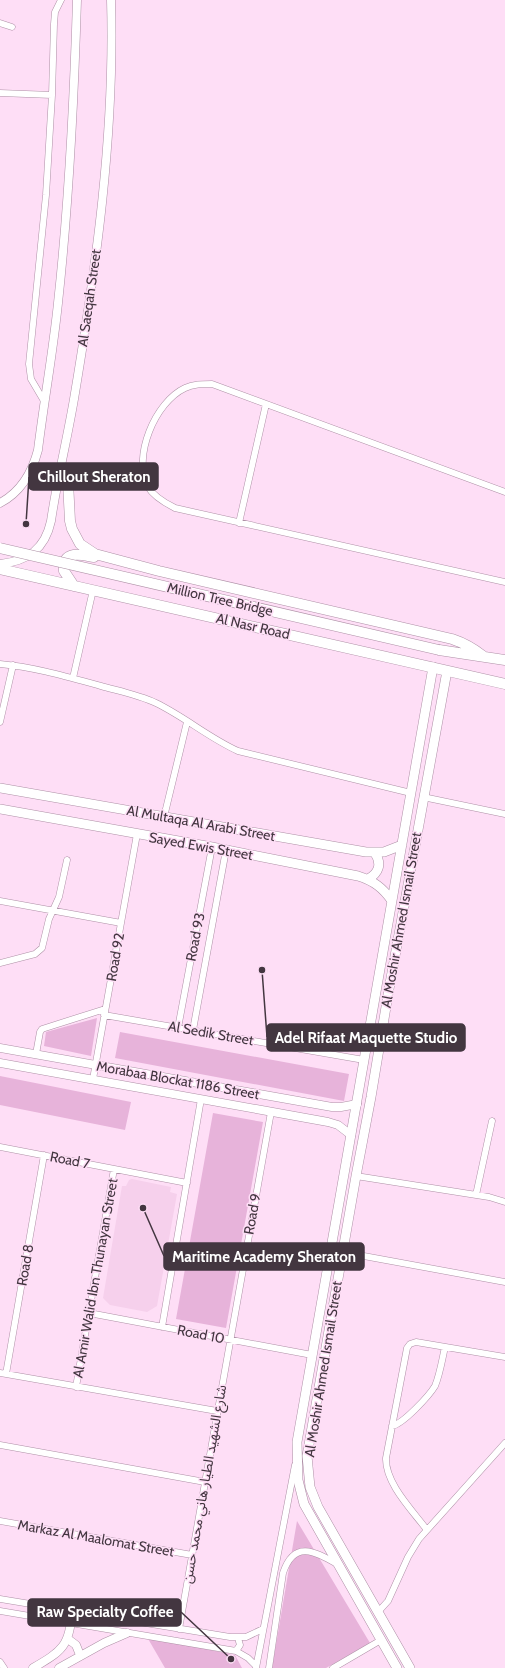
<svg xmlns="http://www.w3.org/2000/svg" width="505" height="1668" font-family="Cabin,'Noto Sans Arabic',sans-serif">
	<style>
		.built { fill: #f6d0ec }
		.green { fill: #e7b3da }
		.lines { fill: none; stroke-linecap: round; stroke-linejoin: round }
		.minor-casing { stroke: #ae90a6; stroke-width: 7 }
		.tertiary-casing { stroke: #ae90a6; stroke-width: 9 }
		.secondary-casing { stroke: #ae90a6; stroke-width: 10 }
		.trunk-casing { stroke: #ae90a6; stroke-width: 11 }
		.minor { stroke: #fff; stroke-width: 6 }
		.tertiary { stroke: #fff; stroke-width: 8 }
		.secondary { stroke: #fff; stroke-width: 9 }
		.trunk { stroke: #fff; stroke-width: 10 }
		.trunk-bridge-casing { stroke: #ae90a6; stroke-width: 11; stroke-linecap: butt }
		.trunk-bridge { stroke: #fff; stroke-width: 10 }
		.labels { text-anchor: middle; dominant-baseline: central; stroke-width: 3; stroke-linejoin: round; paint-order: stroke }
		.street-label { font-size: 14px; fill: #433640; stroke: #fedef6 }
		.leader { fill: none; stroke: #433640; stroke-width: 1.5 }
		.callout-dot { fill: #433640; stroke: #fedef6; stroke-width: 1.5 }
		.callout { fill: #433640; stroke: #433640; stroke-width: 1.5 }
		.callout-label { font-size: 15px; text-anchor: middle; font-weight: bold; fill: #fff }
	</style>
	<rect width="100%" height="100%" fill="#fedef6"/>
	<path class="built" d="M132,1179L171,1187L170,1192L177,1194L157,1306L147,1312L110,1305L103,1298L122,1186H126L129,1180Z"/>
	<path class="green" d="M97,1018L91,1056L44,1046L46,1032Z
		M120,1032L349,1074L344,1101L115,1058Z
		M0,1076L131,1102L125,1130L0,1105Z
		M213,1113L263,1122L226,1328L176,1319Z
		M297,1521L370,1643L326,1668H272Z
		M147,1637L235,1655L242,1668H165Z"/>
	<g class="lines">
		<g class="minor-casing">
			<path id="minor" d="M0,23L12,27
				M0,93L52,95
				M44,401L31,379L29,364L46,195L52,95L54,24L55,12L61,0
				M505,492L212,384C202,384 193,384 185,388C155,402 132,457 148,487C154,497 165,503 175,508L505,582
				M239,523L266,404
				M0,664C34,667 68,677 101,686C119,691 139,695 156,703C185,717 209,738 238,751L411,793
				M73,678L93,590
				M0,722L13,665
				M423,797L505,814
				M164,817L187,722
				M0,901L121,923
				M0,963L35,954L42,948L49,919L59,897L67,860
				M104,1015L364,1060
				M178,1028L212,847
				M193,1030L226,850
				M36,1054L40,1032L42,1029L105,1009
				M93,1079L137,834
				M0,1147L187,1183
				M356,1176L489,1197L505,1202
				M476,1195L492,1121
				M342,1252L505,1282
				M89,1313L312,1355
				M162,1327L201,1099
				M0,1373L217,1411
				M6,1374L44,1155
				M76,1387L114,1169
				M392,1426C403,1424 429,1396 435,1386C440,1374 442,1360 445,1347
				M0,1445L205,1482
				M0,1521L192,1555
				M427,1530C412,1510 385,1483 386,1458L407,1348L410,1344L416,1342L505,1357
				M0,1599L230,1637H246L263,1629
				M0,1611L236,1651L248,1658L256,1666
				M378,1612L388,1601L408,1557L419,1539L505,1443
				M179,1629L271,1112
				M236,1651L240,1645L238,1638
				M0,1662L4,1668
				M256,1668L295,1465
				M269,1668L283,1573C294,1540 314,1551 337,1564
				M333,1668L381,1640"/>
		</g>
		<g class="tertiary-casing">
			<path id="tertiary" d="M0,503C21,492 32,473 38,450C44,401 53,352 58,303C69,202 74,101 77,0
				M0,564C28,561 45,549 51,521C57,480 67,440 74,399C96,268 115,134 111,0
				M0,1048L332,1107H341L357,1104
				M0,1063L328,1122L338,1125L351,1135
				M68,1639L76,1645L80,1655
				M33,1668C62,1651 70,1646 72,1611
				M59,1668L104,1643L127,1633"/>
		</g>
		<g class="secondary-casing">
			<path id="secondary" d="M0,788L366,852H384L402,845
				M0,809L212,847L358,876C374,881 383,888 392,901
				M368,879C379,873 382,864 375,853
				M397,1668L304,1504L298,1480L297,1442L433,667
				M410,1668L318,1507L310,1487L307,1456L356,1176L371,1097L389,989L447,671"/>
		</g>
		<g class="trunk-casing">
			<path id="trunk" d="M61,472L68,482L70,521L72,529L80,544L95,554L159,571L452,639C464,643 473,648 483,656
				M0,569L505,684
				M74,586L64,571C62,549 81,555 94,557
				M439,650L505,660"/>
		</g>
		<use href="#minor" class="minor"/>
		<use href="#tertiary" class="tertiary"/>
		<use href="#secondary" class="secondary"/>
		<use href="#trunk" class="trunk"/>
		<g class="trunk-bridge-casing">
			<path id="trunk-bridge" d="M0,548L439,650"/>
		</g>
		<use href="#trunk-bridge" class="trunk-bridge"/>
	</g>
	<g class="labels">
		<g class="street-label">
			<text transform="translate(89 298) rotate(-82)">Al Saeqah Street</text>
			<text transform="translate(220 599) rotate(13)">Million Tree Bridge</text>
			<text transform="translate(253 626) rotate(13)">Al Nasr Road</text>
			<text transform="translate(201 823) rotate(10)">Al Multaqa Al Arabi Street</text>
			<text transform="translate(201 846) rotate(10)">Sayed Ewis Street</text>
			<text transform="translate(401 920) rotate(-80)">Al Moshir Ahmed Ismail Street</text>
			<text transform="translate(195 937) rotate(-79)">Road 93</text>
			<text transform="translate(115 957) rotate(-80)">Road 92</text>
			<text transform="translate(211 1033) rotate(10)">Al Sedik Street</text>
			<text transform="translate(178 1080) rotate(10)">Morabaa Blockat 1186 Street</text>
			<text transform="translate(70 1160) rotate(11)">Road 7</text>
			<text transform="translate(252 1214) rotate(-80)">Road 9</text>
			<text transform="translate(25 1265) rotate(-80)">Road 8</text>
			<text transform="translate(95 1278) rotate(-80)">Al Amir Walid Ibn Thunayan Street</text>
			<text transform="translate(201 1334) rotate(11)">Road 10</text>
			<text transform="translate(323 1369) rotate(-81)">Al Moshir Ahmed Ismail Street</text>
			<text transform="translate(204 1484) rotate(-80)">شارع الشهيد الطيار هاني محمد حسن</text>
			<text transform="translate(96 1538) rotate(10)">Markaz Al Maalomat Street</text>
		</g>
	</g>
	<path class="leader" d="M26 524L29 477M262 970L267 1037M143 1208L164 1256M231 1659L181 1612"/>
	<g class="callout-dot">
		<circle cx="26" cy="524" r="4"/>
		<circle cx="262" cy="970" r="4"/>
		<circle cx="143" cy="1208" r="4"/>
		<circle cx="231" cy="1659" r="4"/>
	</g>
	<g class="callout">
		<rect x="29" y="463" width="129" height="27" rx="4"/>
		<rect x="267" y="1024" width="198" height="27" rx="4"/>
		<rect x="164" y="1243" width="200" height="27" rx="4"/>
		<rect x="28" y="1599" width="153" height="27" rx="4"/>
	</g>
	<g class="callout-label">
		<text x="94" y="482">Chillout Sheraton</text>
		<text x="366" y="1043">Adel Rifaat Maquette Studio</text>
		<text x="264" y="1262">Maritime Academy Sheraton</text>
		<text x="105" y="1617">Raw Specialty Coffee</text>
	</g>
</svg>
